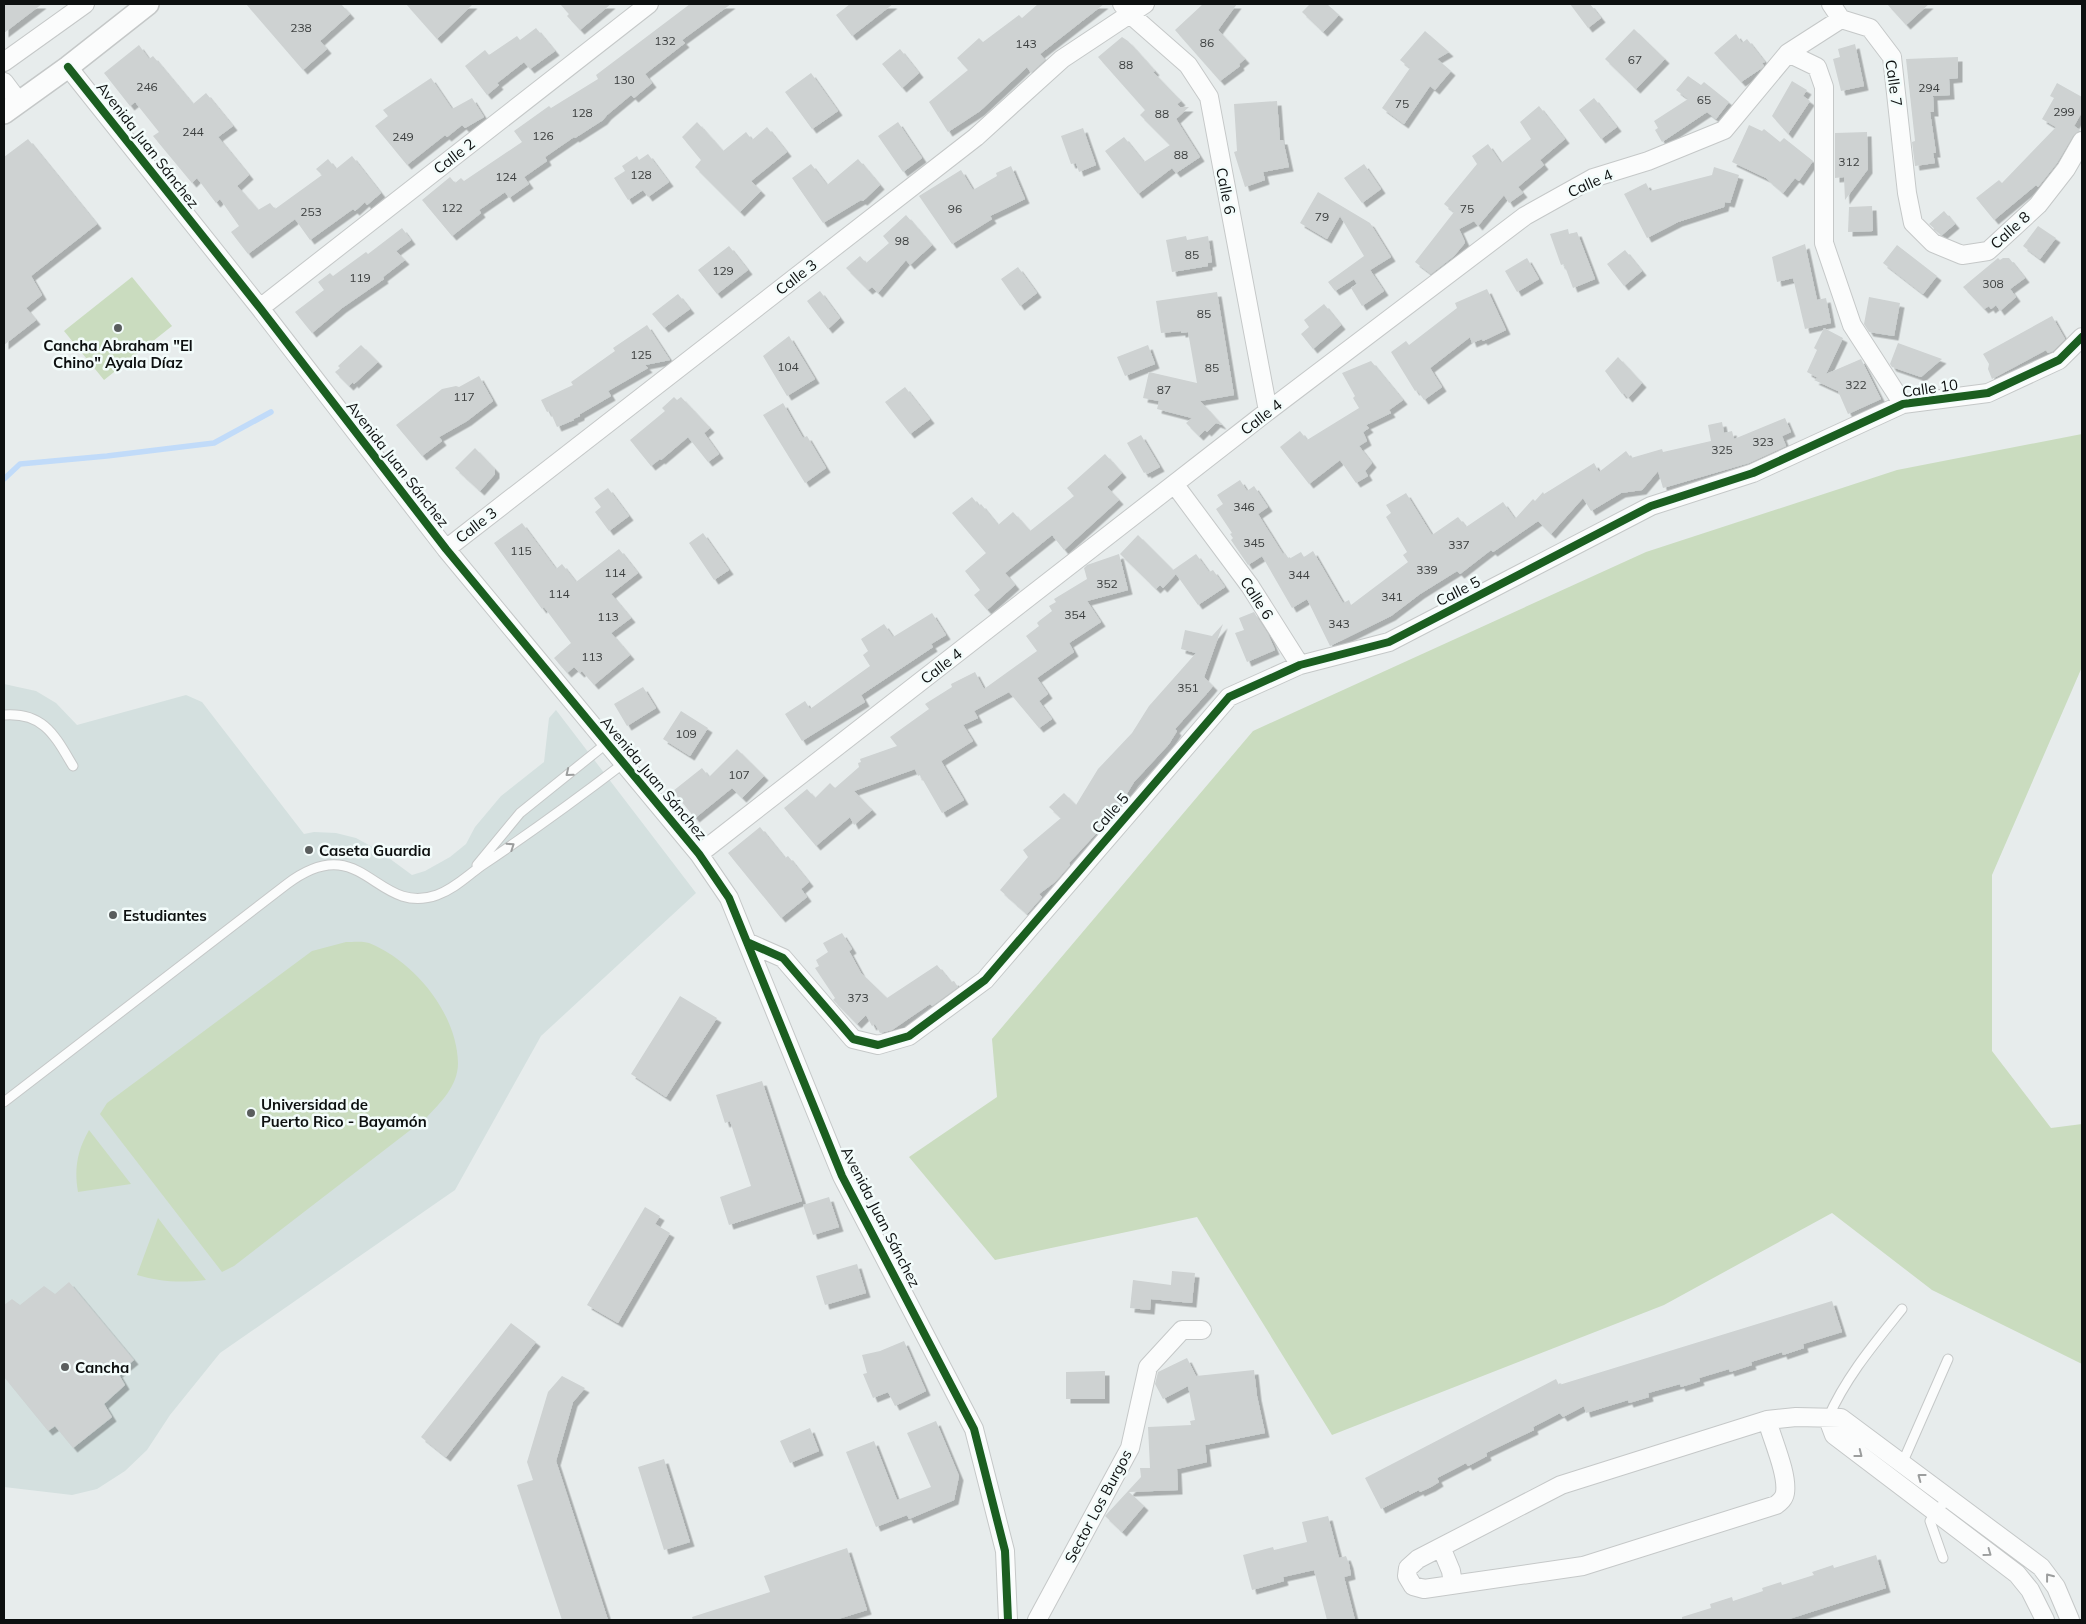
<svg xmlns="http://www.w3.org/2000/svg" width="2086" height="1624" font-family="Mulish,sans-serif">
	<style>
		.built { fill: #d4e0df }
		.green { fill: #cadcbf }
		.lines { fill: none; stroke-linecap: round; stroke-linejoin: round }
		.stream { stroke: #c1dbf9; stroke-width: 5.5 }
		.building { fill: #ced2d2; filter: url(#shadow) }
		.service-casing { stroke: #c5c8c8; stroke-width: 11 }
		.minor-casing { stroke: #c5c8c8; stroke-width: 20 }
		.tertiary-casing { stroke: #c5c8c8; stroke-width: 24 }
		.service { stroke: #fbfcfc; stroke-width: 9 }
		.minor { stroke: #fbfcfc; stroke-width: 18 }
		.tertiary { stroke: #fbfcfc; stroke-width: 21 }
		.cycleway-casing { stroke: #f3fcfb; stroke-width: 11 }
		.cycleway { stroke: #1b5e20; stroke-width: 8 }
		.oneway { stroke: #9c9e9e }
		.poi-dot { fill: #595d5d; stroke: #f3fcfb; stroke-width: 2 }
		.labels { text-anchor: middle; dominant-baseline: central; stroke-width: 5; stroke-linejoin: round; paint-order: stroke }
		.number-label { font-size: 12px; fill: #3d4040 }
		.street-label { font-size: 15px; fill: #0d1010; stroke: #f3fcfb }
		.poi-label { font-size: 15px; font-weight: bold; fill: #0d1010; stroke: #f3fcfb; text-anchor: start }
	</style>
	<defs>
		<filter id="shadow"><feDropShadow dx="4.5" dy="4.5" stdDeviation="0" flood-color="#0004"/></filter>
	</defs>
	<rect width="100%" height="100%" fill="#e7ecec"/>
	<path class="built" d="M4,684L36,691L56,703L77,725L186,695L202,702L304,834L314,832L336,833L356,838L378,850L412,875L425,871L450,857L466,844L475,827L501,796L544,762L549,718L556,710L696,893L541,1036L455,1190L220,1353L170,1415L147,1450L125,1471L97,1489L72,1495L4,1487Z"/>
	<path class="green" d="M132,277L172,326L104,380L64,331Z
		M2082,434V667L1992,875V1051L2051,1128L2082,1124V1364L1932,1290L1832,1213L1664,1305L1332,1435L1197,1217L995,1260L909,1157L997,1097L992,1039L1253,731L1646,552L1897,470Z
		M346,942C353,942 363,941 369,943C414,961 457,1013 458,1063C458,1086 441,1102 426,1118L234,1266L222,1272L100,1114L107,1103L312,951Z
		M89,1130L131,1184L78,1192C74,1169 77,1151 89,1130Z
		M158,1218L206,1280C180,1283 161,1282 137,1275Z"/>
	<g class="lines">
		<path class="stream" d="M4,479L20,464L107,456L214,443L271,412"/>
	</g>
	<path class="building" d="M4,4H42L4,33Z
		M246,4H341L350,14L320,41L327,49L303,70Z
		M406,4H473L437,39Z
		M560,4H611L580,30L567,16L569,14Z
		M690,4H731L682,40L685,43L645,74L652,83L634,98L631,95L607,115L603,120L575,138L574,137L545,157L547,161L524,177L529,184L509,198L505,192L479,210L481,213L452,236L422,200L450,177L455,183L461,178L464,181L522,142L514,131L549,106L551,108L598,79L596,75Z
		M850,4H893L852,36L836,15Z
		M1038,4H1104L1040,54L1045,60L1031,73L1027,67L980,111L948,132L929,102L968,70L957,58L979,38L983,42L1019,15L1022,18Z
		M1203,4H1237L1218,30L1245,59L1239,64L1240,66L1220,81L1175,30Z
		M1310,4H1327L1339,15L1323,32L1302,12Z
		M1570,4H1590L1601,18L1588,28Z
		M1887,4H1929L1906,25Z
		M536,28L555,51L530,69L524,62L497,83L499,85L487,95L465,66L485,50L489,55L517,36L520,40Z
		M1634,29L1665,59L1636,89L1605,59Z
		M1425,31L1449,52L1437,59L1451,71L1435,90L1430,86L1404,124L1382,108L1410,68L1400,60Z
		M1736,34L1742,43L1747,39L1765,62L1762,63L1764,66L1762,68L1741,82L1714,53Z
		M1122,37L1128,41L1155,71L1153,72L1181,101L1177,104L1180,107H1189L1176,119L1200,157L1176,173L1172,168L1138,194L1105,151L1124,137L1144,162L1170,145L1140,115L1145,110L1098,57Z
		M1855,44L1864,86L1841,91L1833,59L1840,57L1838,49Z
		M139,45L149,59L153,56L193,104L206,93L233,126L218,137L249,175L237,186L258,210L270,203L275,209L322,175L316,169L328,159L336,169L352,156L381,193L367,205L365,202L355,211L353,209L310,240L295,219L248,254L231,232L239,226L220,199L216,203L197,178L192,183L153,136L159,132L135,102L130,106L104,73Z
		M900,49L919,73L902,88L882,64Z
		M1958,57V78L1949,79L1950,95L1933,96L1934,112H1930L1936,153H1933L1935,163L1915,166L1912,142L1915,141L1906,59Z
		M811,73L838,111L812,129L785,92Z
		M1688,76L1701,85L1704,82L1729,102L1716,119L1707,112L1662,142L1655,130L1658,128L1654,121L1688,99L1676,90Z
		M431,78L452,109L472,98L484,117L465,128L462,125L447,137L445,135L407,165L375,126L388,116L383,110Z
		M1792,81L1807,90L1803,96L1810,101L1788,134L1772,116Z
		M2057,83L2082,97V112L2074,126L2080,130L2073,136L2057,163L2038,187L2036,185L1994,220L1976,198L1999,180L2002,183L2056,127L2042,119L2054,98L2050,96Z
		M1594,98L1617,127L1601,139L1579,110Z
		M1277,101L1280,140H1283L1289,167L1263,172L1265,180L1245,187L1234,152L1237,151L1234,104Z
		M1539,106L1565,139L1540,160L1544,165L1518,187L1523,193L1509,203L1504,195L1478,226L1474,221L1459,229L1465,242L1464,244L1454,256L1431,274L1415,262L1454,212L1444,204L1477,164L1472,156L1488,144L1501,163L1531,139L1520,122Z
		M697,122L723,151L746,132L752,140L767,127L787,152L751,181L761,191L740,212L695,167L701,160L682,137Z
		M898,122L922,158L903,172L878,136Z
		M1749,125L1762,131L1764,129L1780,142L1784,138L1813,161L1799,181L1795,178L1783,193L1766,178L1732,162Z
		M1083,128L1096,165L1079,172L1076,163L1071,164L1061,136Z
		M1867,132L1868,169L1845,200L1844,177L1835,178V133Z
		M28,139L97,224L31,276L42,295L26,308L36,320L4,345V157Z
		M648,154L669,182L648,197L643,190L628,200L614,178L625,171L622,166L637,156L639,160Z
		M858,159L880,185L863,201L861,200L823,223L792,178L811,164L827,185Z
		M1364,164L1381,189L1362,203L1344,178Z
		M1011,166L1025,199L990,216L992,219L952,244L919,196L961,170L973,190L997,176L996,173Z
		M1714,167L1739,175L1730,203L1725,202L1724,207L1678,222L1647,238L1624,194L1646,183L1650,191L1712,175Z
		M1318,192L1370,223L1391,257L1370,270L1384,291L1362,306L1351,288L1357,284L1354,279L1335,291L1328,282L1364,256L1340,216L1327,239L1300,223Z
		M1872,206L1873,231L1848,232L1849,207Z
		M1944,211L1955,224L1942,235L1929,224Z
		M906,215L932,245L910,265L906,260L878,293L872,287L868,290L846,268L860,256L866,263L889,243L883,236Z
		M2038,226L2056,238L2040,259L2023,246Z
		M402,228L411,240L396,251L405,260L383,277L384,279L342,308L312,333L295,312L324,290L318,282L330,273L333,276L366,252L368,254Z
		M1568,229L1569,234L1577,232L1595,279L1573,288L1564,264L1561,265L1550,234Z
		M1186,236L1187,240L1208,236L1212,262L1208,263V266L1172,272L1166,240Z
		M1805,244L1817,300L1826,298L1831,323L1805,329L1793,278L1777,282L1772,257Z
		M1897,245L1937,276L1923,294L1883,263Z
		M729,246L748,270L717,294L698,270Z
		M1625,250L1642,271L1624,286L1607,264Z
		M1527,258L1539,279L1517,292L1505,271Z
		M1998,258L2000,260L2003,258H2009L2025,278L2010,289L2016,297L2000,311L1996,305L1991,309L1989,306L1984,309L1963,287Z
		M1018,267L1037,293L1020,306L1001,279Z
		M1487,289L1506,330L1483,341L1482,339L1472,343L1470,337L1430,368L1442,387L1424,400L1417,390L1415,391L1391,352L1406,341L1409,345L1457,308L1455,303Z
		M820,291L840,318L828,329L807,301Z
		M1217,292L1234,395L1200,401L1222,425L1216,423L1207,432L1205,430L1199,436L1186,423L1192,418L1157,409L1159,401L1143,398L1149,372L1197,383L1188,332L1181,333V331L1161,333L1156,301Z
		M678,294L690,309L664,328L652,314Z
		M1869,297L1900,303L1894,336L1869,332L1864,324Z
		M1324,304L1341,325L1313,349L1301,334L1309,327L1304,320Z
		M2052,316L2065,339L2053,351L2048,353L2046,350L1992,379L1988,369L1989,364L1983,354Z
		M647,325L670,360L645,365L648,368L608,391L611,396L580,414V416L573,419L574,420L557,427L550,411L547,412L541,400L573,385L571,382L615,351L613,348Z
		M1824,328L1843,338L1826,374L1861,359L1881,399L1848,414L1838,391L1814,380L1818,378L1807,372L1817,350L1814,348Z
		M789,336L815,379L787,396L763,356Z
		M1898,343L1942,359L1921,377L1892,367L1890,364Z
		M361,345L378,362L354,384L353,382L349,386L335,372L340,368L338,366Z
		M1148,345L1155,364L1125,376L1117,357Z
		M1618,357L1642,383L1628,398L1624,393L1622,394L1605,371Z
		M1371,361L1403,400L1389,410L1391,413L1366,425L1369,428L1363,432L1367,441L1359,446L1372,463L1365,471L1368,476L1356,483L1340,460L1309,484L1280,447L1300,431L1307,440L1359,408L1353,398L1355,396L1342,373Z
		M479,376L493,401L467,421L439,437L442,441L422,456L396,425L442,389L456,386L459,387Z
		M905,387L930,419L910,434L885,402Z
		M674,397L677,400L681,397L710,428L704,433L719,454L708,462L688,437L661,460L660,459L651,466L630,440L665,411L662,408Z
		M783,403L803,438L807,436L826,468L805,483L763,415Z
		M1785,418L1791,432L1782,436L1786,446L1749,463L1663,488L1658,471L1642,490L1621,493L1591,511L1583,498L1551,534L1538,521L1493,552L1491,550L1460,574L1457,571L1420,594L1391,616L1330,646L1307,599L1292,608L1262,556L1248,565L1231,540L1233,538L1230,534L1232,533L1216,509L1223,504L1217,495L1240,480L1247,491L1254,486L1268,507L1258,514L1283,554L1285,553L1289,559L1301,552L1304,557L1313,551L1343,603L1349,600L1351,605L1408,562L1403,555L1407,552L1386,517L1391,513L1386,505L1406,493L1432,535L1458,517L1466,527L1503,502L1515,519L1533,499L1535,501L1543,492L1544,494L1594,463L1599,472L1626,451L1631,458L1662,449L1663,452L1711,441L1708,425L1722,422L1724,433L1732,431L1734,439Z
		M1141,435L1160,467L1147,474L1146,472L1144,473L1127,443Z
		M475,448L495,469V474L480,491L455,468Z
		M1105,454L1122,473L1107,487L1119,500L1064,550L1052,535L1005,573L1015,585L987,610L974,595L980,590L965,571L986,553L952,513L972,497L979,506L981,504L998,525L1013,512L1030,531L1074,496L1067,488Z
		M608,488L629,516L609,531L595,512L601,507L594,498Z
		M522,523L556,569L562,564L576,582L619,549L638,573L611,594L631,618L611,633L630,655L594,685L582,671L580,673L574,667L567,673L554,658L571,643L544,607L542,609L494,543Z
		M703,533L729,570L714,580L689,543Z
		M1138,535L1173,570L1196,554L1209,572L1213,570L1225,587L1198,605L1176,574L1163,588L1160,585L1156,589L1120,554Z
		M1119,554L1128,590L1087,601L1101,622L1069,643L1074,652L1037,678L1048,694L1039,701L1052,719L1039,728L1009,692L974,711L978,718L963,725L973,741L941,761L964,800L942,813L920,775L918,776L915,769L854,791L872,810L854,825L850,817L816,846L784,808L807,789L815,798L830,783L835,788L859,767L858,763L861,762L860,759L897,746L890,737L929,709L925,704L952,687L951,684L975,672L984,689L1037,651L1026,636L1039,626L1037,623L1039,621L1052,611L1049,606L1056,602L1054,599L1087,579L1084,568L1087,565Z
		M1254,612L1268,634L1275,650L1247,662L1235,633L1244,630L1239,618Z
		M932,613L946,635L931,644L933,647L861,695L865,702L802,741L785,714L805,701L810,709L870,666L863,655L868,651L861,639L884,624L893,637Z
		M1223,624L1204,677L1213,686L1209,691L1175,729L1177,731L1169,744L1134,782L1115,813L1069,863L1070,865L1055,882L1039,894L1042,897L1027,914L1000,890L1028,857L1023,850L1061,818L1049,807L1064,793L1076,805L1098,769L1132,733L1149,706L1196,653L1181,649L1185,630L1212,636Z
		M643,687L656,708L627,726L614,704Z
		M681,711L708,728L690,756L663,739Z
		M737,749L764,776L742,798L732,788L695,818L673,791L702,768L709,777Z
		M760,827L785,858L788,856L809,882L801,889L807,897L781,918L728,853Z
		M842,933L852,949L849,951L861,973L887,998L937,965L951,982L954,981L958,987L932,1006L930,1004L892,1030L880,1033L875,1024L872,1026L866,1015L857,1024L833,1000L835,998L815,968L819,966L816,960L828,952L823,943Z
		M680,996L717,1018L666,1097L631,1074Z
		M762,1081L802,1201L729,1225L720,1197L751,1186L730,1121L725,1123L716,1095Z
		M829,1197L839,1227L813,1235L803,1205Z
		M645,1207L660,1216L655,1224L670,1233L618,1323L587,1305Z
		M857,1264L866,1293L825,1305L816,1276Z
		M1172,1271L1195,1273L1192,1303L1151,1299L1150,1310L1130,1308L1133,1280L1171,1285Z
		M69,1282L134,1360L118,1373L125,1385L104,1404L112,1417L73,1448L55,1426L48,1431L4,1377V1305L12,1299L20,1305L44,1286L55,1294Z
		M1832,1301L1842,1332L1803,1344L1804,1348L1783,1355L1782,1352L1751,1362L1752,1365L1730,1372L1729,1369L1699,1378L1700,1381L1681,1387L1680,1384L1648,1393L1649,1397L1629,1403L1628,1400L1586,1413L1584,1406L1563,1417L1560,1413L1533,1427L1534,1430L1486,1453L1487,1456L1468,1466L1466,1463L1437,1478L1439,1482L1431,1487L1420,1492L1419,1490L1381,1509L1365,1478L1556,1379L1559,1385Z
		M511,1323L536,1342L446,1457L421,1437Z
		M904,1341L926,1391L895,1406L888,1392L873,1398L863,1374L867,1373L862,1355L880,1351Z
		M1187,1358L1196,1376L1254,1370L1257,1396L1265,1433L1205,1445L1207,1462L1177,1469L1178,1490L1129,1492L1144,1506L1122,1532L1105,1516L1141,1477L1140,1468H1150L1148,1427L1191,1425L1190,1421L1195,1420L1188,1386L1163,1399L1155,1384L1158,1372Z
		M1105,1371V1399H1066V1372Z
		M562,1376L585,1388L573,1402L556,1461L608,1620H562L517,1485L533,1480L527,1462L548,1392Z
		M936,1421L959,1476L954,1500L909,1519L907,1515L876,1527L846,1452L874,1441L897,1500L931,1487L907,1433Z
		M810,1428L819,1451L790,1463L780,1441Z
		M664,1459L690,1542L664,1550L638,1467Z
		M1328,1516L1339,1558L1346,1556L1349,1564L1351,1575L1344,1577L1355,1620H1327L1314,1570L1283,1577L1284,1581L1252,1590L1243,1555L1273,1547L1274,1550L1307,1542L1302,1522Z
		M847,1548L867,1610L835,1620H693L692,1617L770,1592L764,1576Z
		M1876,1555L1886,1588L1786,1620H1682V1617L1711,1608L1710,1604L1732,1597L1733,1601L1763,1591L1762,1588L1781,1582L1782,1585L1814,1575L1812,1572L1833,1565L1834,1568Z"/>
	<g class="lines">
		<g class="service-casing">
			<path id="service" d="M4,715C44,712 55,736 73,766
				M477,865L520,813L607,743
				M4,1102L287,884C363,827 375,917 437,895C454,889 467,876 481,866C530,833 577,799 624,763
				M1828,1418C1846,1377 1874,1344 1902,1309
				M1901,1466L1948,1359
				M1943,1558L1930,1521L1948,1497"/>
		</g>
		<g class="minor-casing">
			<path id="minor" d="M1122,4L1131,15L1188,65L1209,97L1268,411
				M1831,4L1841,19L1870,28L1892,57L1907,193L1913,223L1933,243L1962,255L1988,251L2038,205L2066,169L2082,141
				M1788,53L1817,67L1824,87V243L1852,325L1903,404
				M4,62L85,4
				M68,67L260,308L446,549L699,854L729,898L842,1176L974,1429L1005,1551L1008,1620
				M4,82L19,102
				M260,308L649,4
				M1175,485L1250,586L1300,665
				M446,549L976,137L1062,59L1145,4
				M699,854L1268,411L1525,216L1593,178L1648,161L1724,130L1788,53L1841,19
				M749,943L783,958L853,1039L878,1045L909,1036L985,980L1229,697L1300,665L1389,642L1651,506L1753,473L1903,404L1988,393L2059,360L2082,337
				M1828,1419L1834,1435L2017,1574L2030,1590L2045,1620
				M1767,1420C1772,1439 1788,1474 1785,1493C1784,1499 1780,1502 1776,1505L1583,1566L1424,1589L1413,1586L1407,1576L1408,1568L1418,1559L1561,1485L1767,1420L1796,1417L1841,1418L2041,1567L2056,1587L2070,1620
				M1441,1547L1451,1571L1453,1584
				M1037,1620L1130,1448L1148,1367L1182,1330H1202"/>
		</g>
		<g class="tertiary-casing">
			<path id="tertiary" d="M4,113L68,67L148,4"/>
		</g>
		<use href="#service" class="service"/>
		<use href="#minor" class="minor"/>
		<use href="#tertiary" class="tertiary"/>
		<g class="cycleway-casing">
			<path id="cycleway" d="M68,67L260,308L446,549L699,854L729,898L842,1176L974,1429L1005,1551L1008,1620
				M749,943L783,958L853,1039L878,1045L909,1036L985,980L1229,697L1300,665L1389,642L1651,506L1753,473L1903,404L1988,393L2059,360L2082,337"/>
		</g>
		<use href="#cycleway" class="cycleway"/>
	</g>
	<defs><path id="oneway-chevron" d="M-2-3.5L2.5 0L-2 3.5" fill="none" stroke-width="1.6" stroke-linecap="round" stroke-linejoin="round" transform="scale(1.25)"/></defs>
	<g class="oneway">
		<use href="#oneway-chevron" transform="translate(569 773) rotate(141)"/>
		<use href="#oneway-chevron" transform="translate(511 846) rotate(-34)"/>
		<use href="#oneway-chevron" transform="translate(1859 1454) rotate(38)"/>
		<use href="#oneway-chevron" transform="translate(1921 1477) rotate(-143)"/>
		<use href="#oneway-chevron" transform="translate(1988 1553) rotate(36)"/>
		<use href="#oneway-chevron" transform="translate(2049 1577) rotate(-128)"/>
	</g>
	<g class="poi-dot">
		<circle cx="118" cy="328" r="5"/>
		<circle cx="309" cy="850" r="5"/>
		<circle cx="113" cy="915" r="5"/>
		<circle cx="251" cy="1113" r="5"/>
		<circle cx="65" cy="1367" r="5"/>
	</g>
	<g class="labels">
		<g class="number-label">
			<text x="301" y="27">238</text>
			<text x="665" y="40">132</text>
			<text x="1207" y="42">86</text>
			<text x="1026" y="43">143</text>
			<text x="1635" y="59">67</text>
			<text x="1126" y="64">88</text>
			<text x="624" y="79">130</text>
			<text x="147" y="86">246</text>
			<text x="1929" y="87">294</text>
			<text x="1704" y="99">65</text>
			<text x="1402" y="103">75</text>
			<text x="2064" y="111">299</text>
			<text x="582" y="112">128</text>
			<text x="1162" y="113">88</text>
			<text x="193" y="131">244</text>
			<text x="543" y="135">126</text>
			<text x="403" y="136">249</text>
			<text x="1181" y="154">88</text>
			<text x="1849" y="161">312</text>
			<text x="641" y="174">128</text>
			<text x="506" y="176">124</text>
			<text x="452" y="207">122</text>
			<text x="955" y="208">96</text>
			<text x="1467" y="208">75</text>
			<text x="311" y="211">253</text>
			<text x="1322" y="216">79</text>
			<text x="902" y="240">98</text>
			<text x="1192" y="254">85</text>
			<text x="723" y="270">129</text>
			<text x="360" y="277">119</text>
			<text x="1993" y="283">308</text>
			<text x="1204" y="313">85</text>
			<text x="641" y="354">125</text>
			<text x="788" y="366">104</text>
			<text x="1212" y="367">85</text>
			<text x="1856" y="384">322</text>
			<text x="1164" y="389">87</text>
			<text x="464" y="396">117</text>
			<text x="1763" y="441">323</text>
			<text x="1722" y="449">325</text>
			<text x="1244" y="506">346</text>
			<text x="1254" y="542">345</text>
			<text x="1459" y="544">337</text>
			<text x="521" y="550">115</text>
			<text x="1427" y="569">339</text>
			<text x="615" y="572">114</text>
			<text x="1299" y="574">344</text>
			<text x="1107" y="583">352</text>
			<text x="559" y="593">114</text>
			<text x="1392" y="596">341</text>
			<text x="1075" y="614">354</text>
			<text x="608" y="616">113</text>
			<text x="1339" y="623">343</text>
			<text x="592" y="656">113</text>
			<text x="1188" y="687">351</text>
			<text x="686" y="733">109</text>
			<text x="739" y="774">107</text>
			<text x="858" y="997">373</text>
		</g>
		<g class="street-label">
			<text transform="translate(1894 83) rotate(82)">Calle 7</text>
			<text transform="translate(148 145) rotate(52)">Avenida Juan Sánchez</text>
			<text transform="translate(454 156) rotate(-38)">Calle 2</text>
			<text transform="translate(1590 183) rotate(-24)">Calle 4</text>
			<text transform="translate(1226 191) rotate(79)">Calle 6</text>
			<text transform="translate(2010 230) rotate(-42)">Calle 8</text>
			<text transform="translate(796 277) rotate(-38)">Calle 3</text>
			<text transform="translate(1930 388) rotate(-8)">Calle 10</text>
			<text transform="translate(1261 417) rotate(-38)">Calle 4</text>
			<text transform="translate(398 464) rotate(52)">Avenida Juan Sánchez</text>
			<text transform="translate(476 525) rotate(-38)">Calle 3</text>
			<text transform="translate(1458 591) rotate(-27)">Calle 5</text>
			<text transform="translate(1257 598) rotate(57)">Calle 6</text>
			<text transform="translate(941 666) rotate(-38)">Calle 4</text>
			<text transform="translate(654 778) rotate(50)">Avenida Juan Sánchez</text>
			<text transform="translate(1110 813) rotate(-49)">Calle 5</text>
			<text transform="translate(881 1217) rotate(63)">Avenida Juan Sánchez</text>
			<text transform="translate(1098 1506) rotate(-62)">Sector Los Burgos</text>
		</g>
		<g class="poi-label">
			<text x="118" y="345" text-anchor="middle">Cancha Abraham "El<tspan x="118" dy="17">Chino" Ayala Díaz</tspan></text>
			<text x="319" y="850">Caseta Guardia</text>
			<text x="123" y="915">Estudiantes</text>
			<text x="261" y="1104">Universidad de<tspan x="261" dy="17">Puerto Rico - Bayamón</tspan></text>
			<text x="75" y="1367">Cancha</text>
		</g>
	</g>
	<rect width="2086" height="1624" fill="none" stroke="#0d1010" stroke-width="10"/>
</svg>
